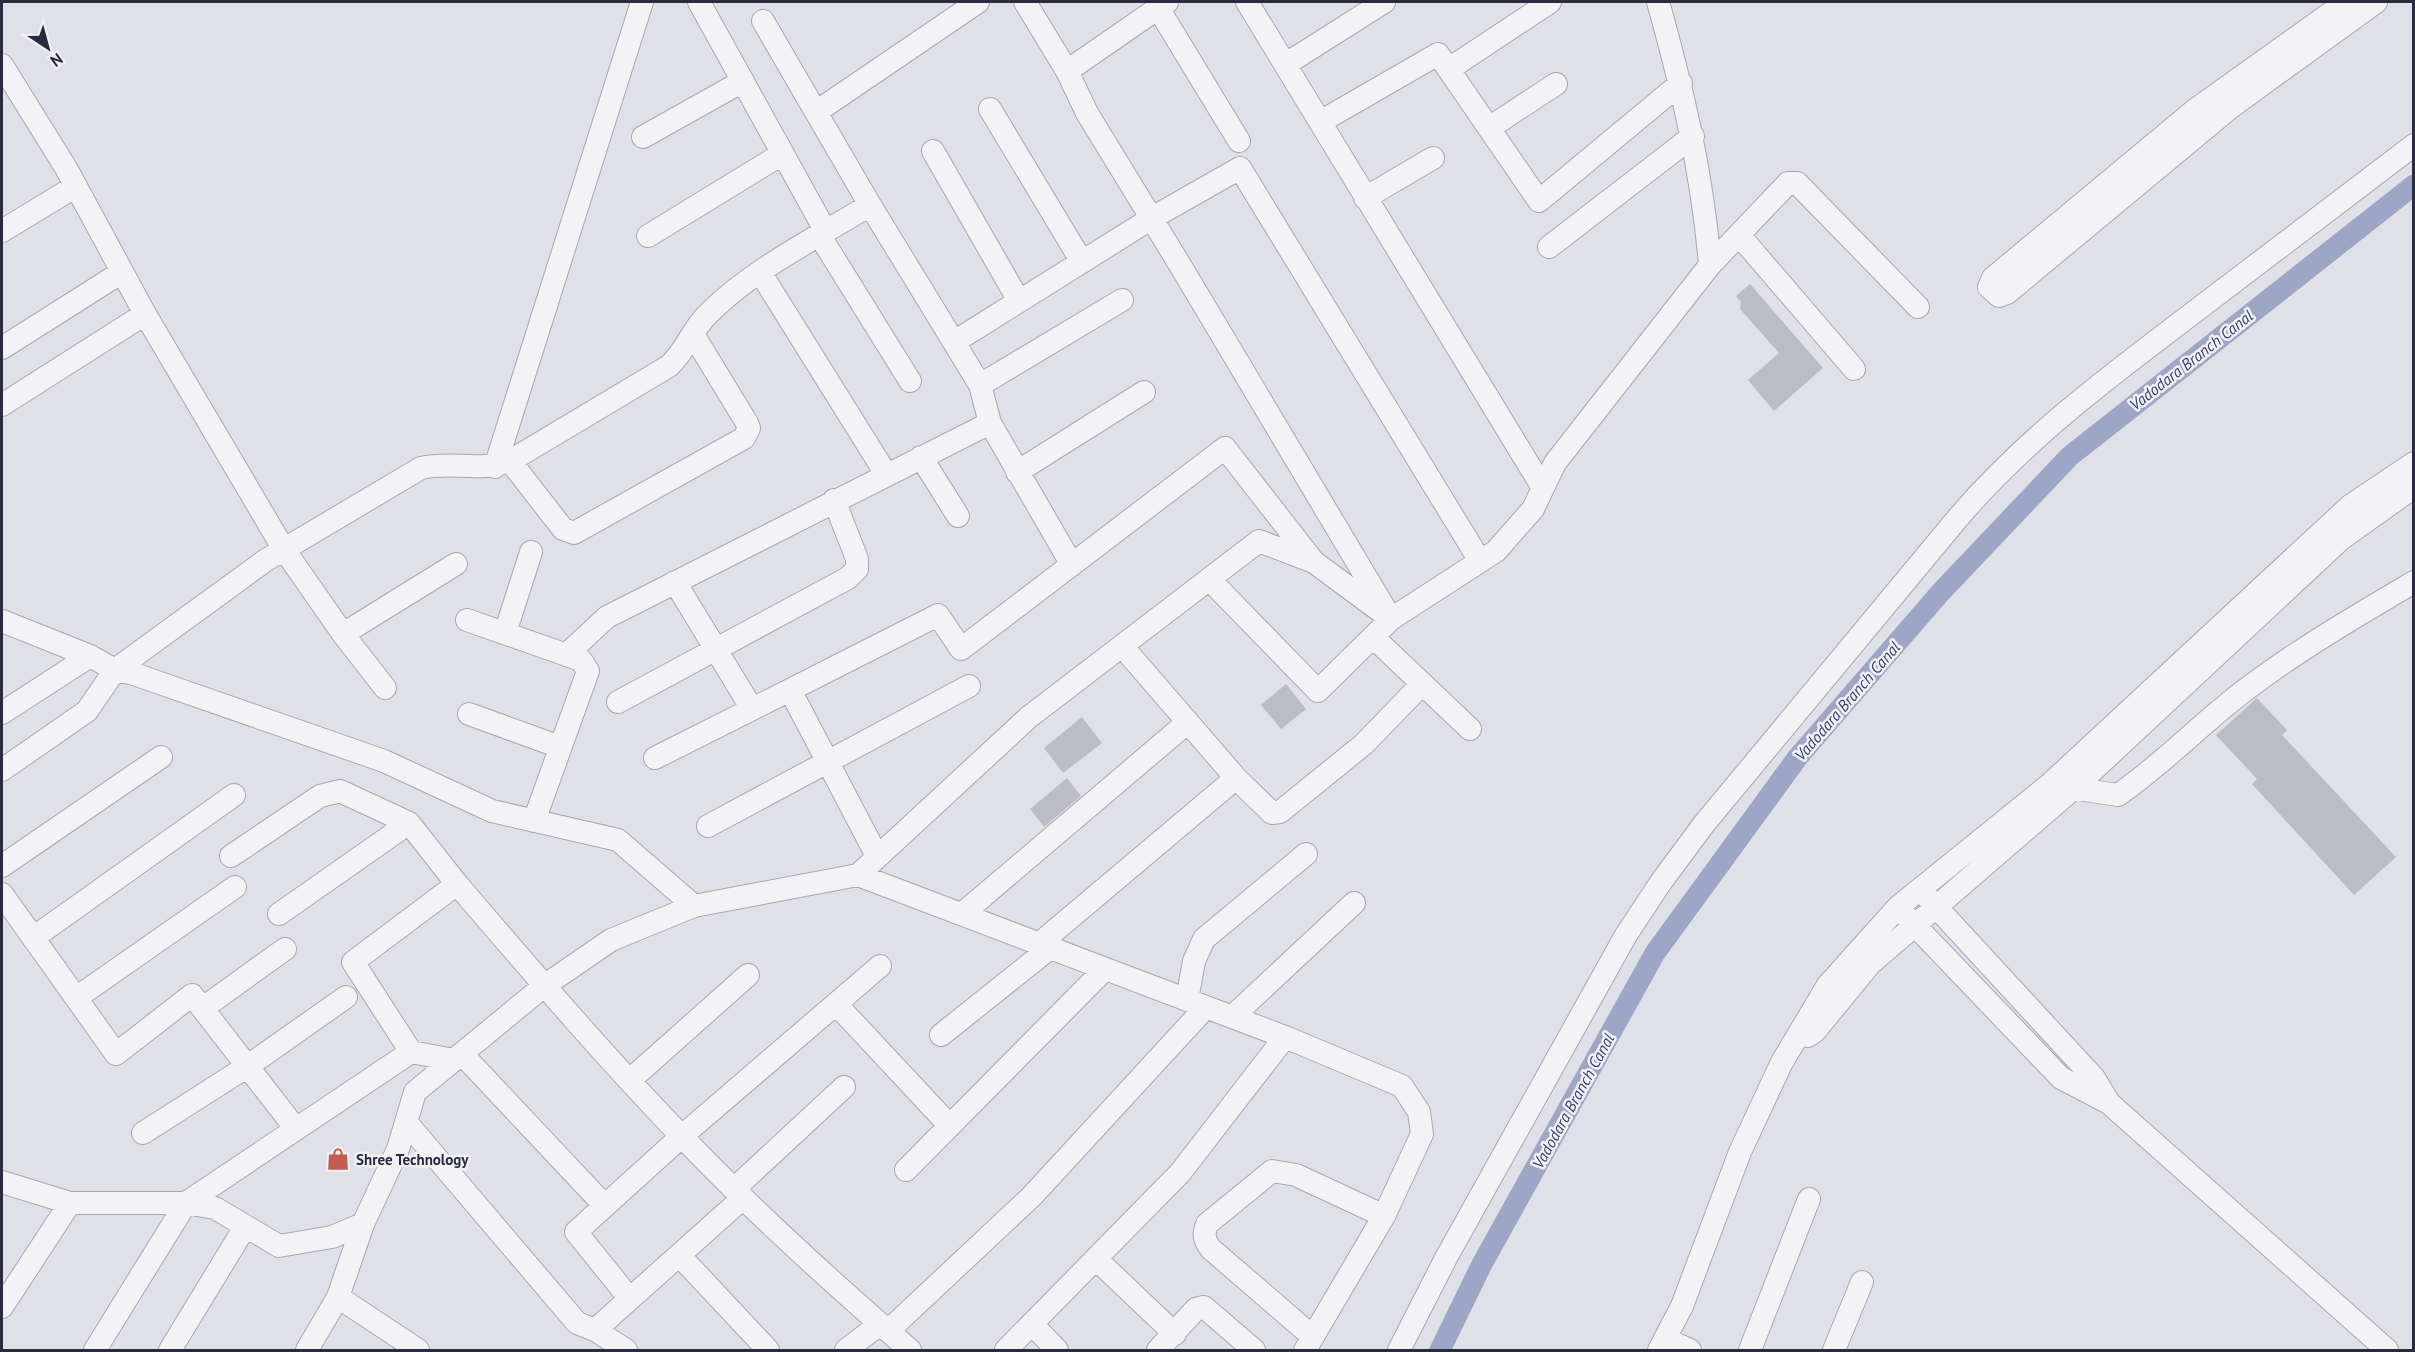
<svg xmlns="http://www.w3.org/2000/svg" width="2415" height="1352" font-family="'PT Sans',sans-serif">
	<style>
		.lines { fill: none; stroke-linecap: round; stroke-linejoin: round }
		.canal { stroke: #9ea6c5; stroke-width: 21 }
		.building { fill: #bbbcc7 }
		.minor-casing { stroke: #a6a7b2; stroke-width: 24 }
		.minor { stroke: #f3f3f6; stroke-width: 22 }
		.labels { text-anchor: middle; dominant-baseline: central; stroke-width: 5; stroke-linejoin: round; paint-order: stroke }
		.poi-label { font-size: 15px; font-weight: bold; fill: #2a2c3e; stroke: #f0f0f5; text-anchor: start }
		.water-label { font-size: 16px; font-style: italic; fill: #38416e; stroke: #f0f0f5 }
	</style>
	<rect width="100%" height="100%" fill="#e0e1e8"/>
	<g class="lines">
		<path class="canal" d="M1440,1350L1482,1264L1655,953L1798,757L1940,593L2070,456L2414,185"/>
	</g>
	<path class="building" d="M1750,284L1823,368L1774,411L1748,380L1779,353L1740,309L1741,302L1736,296Z
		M1286,684L1306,709L1281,729L1261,705Z
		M2257,698L2287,730L2282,735L2396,857L2354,895L2252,784L2257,779L2216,735Z
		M1082,717L1102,743L1063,773L1044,748Z
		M1067,778L1081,796L1044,827L1030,809Z"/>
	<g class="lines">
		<g class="minor-casing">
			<path id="minor" d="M699,2L826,232
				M1025,2L1067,71
				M1167,2L1067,71L1087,113L1180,265L1391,619L1496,551L1533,509L1555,463L1710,265C1702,172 1683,91 1658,2
				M1247,2L1543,488
				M2346,2L2195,110L1993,278L1989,287L1999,296L2007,293L2231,107L2376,2
				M1158,8L1239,141
				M1286,64L1384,2
				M2,65L66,168L145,314L2,405
				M1449,69L1550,2
				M990,109L1082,262
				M816,112L978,2
				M1320,122L1438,54L1539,201L1681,83
				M1489,128L1556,84
				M643,137L743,81
				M933,151L1019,301
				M1365,198L1433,158
				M2,231L76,186
				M1739,235L1854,369
				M648,236L782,154
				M820,236L910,381
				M1549,247L1693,136
				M1710,265L1788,183H1797L1918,307
				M760,272L886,474
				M145,314L283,548L343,634L456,564
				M954,342L1152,218L1240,168L1480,561
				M2,348L122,272
				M980,385L1122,300
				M990,423L1072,565
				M921,457L958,516
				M510,461L563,529L574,533L744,438L749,428L747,423L694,336
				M495,467L642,2
				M1017,472L1144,392
				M675,582L752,709
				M467,620L581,660L588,671L534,821
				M2,621L90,656L115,670L134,674L384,761L492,811L618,840L694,906
				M505,633L531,552
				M343,634L385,688
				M1373,637L1470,729
				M566,655L607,617L990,423L980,385L870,205L763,21
				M790,690L938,615L961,649L1225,448L1313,561
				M618,702L848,578L857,569V559L834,500
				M2,713L90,656
				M469,714L560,747
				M655,758L790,690L877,856
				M2,770L87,711L115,670L266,560L421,468C450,461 481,472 510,461L669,366C688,348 692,329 708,314C753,269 816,238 870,205
				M1236,778L1272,813L1280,812L1364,744L1422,684
				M2065,787L2118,795C2166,762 2205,719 2252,685C2303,647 2358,615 2414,582
				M708,826L969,686
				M231,856L320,796L340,791L409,823L457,884
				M2,866L161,757
				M858,875L1029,717L1259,541L1314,562L1391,619L1318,691L1209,579
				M2,894L116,1054L192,995L296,1129
				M1928,898L2094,1078L2109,1103L2387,1350
				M279,914L409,823
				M962,914L1188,722
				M1905,915L2061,1078L2109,1103
				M33,938L234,795
				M1039,944L1236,778L1122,646
				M76,998L235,887
				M1187,1000L1194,961L1204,939L1306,854
				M836,1004L950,1126
				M203,1008L285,949
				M1232,1017L1354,903
				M941,1035L1050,948
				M1808,1036L1815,1031L1870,964L2074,788L2341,539L2414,487
				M411,1052L353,962L457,884C534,974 611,1064 694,1149C762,1219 836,1286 910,1350
				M462,1054L605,1206
				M630,1080L748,975
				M406,1122L577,1323L595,1330L743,1198
				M143,1133L248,1066L346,997
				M906,1170L1105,969
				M2,1182L70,1203H186L215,1208L279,1246L332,1237L363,1224L398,1149L415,1092L544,986L611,940L694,906L858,875L1285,1037L1402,1086L1419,1112L1422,1134L1384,1216L1305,1350
				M734,1189L844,1087
				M679,1255L768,1350
				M1096,1259L1175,1334
				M338,1297L418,1350
				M630,1299L576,1232L682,1136L880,966
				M2,1307L70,1203
				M1032,1324L1057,1350
				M595,1330L626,1350
				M888,1331L1032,1196L1206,1007
				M1313,1337L1211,1249C1204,1240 1203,1235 1207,1224L1272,1171L1296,1175L1384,1216
				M1665,1339L1690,1350
				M95,1350L186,1203L411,1052L454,1060
				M170,1350L245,1227
				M307,1350L338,1297L363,1224
				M846,1350L880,1324
				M1006,1350L1180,1173L1285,1037
				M1158,1350L1196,1309L1204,1307L1254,1350
				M1399,1350L1446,1258L1626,935L1661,882L1704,824L1957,519C2024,440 2107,378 2189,316C2264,259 2339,202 2414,145
				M1659,1350L1682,1306L1740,1152L1782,1062L1828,985L1898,907L2049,785L2350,506L2414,463
				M1750,1350L1809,1199
				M1834,1350L1862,1282"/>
		</g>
		<use href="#minor" class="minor"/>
	</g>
	<defs>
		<g id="shop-bare" transform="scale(1.8)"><path d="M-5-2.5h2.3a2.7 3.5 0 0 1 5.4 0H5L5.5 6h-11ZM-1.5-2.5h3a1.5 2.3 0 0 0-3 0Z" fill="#c25e50" stroke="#f0f0f5" stroke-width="2.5" paint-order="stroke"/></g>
	</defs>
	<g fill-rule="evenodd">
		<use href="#shop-bare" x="338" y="1159"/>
	</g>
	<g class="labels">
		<g class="poi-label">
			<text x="356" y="1159">Shree Technology</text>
		</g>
		<g class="water-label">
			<text transform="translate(2191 360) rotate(-38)">Vadodara Branch Canal</text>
			<text transform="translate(1847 701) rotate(-49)">Vadodara Branch Canal</text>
			<text transform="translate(1573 1101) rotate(-61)">Vadodara Branch Canal</text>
		</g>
	</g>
	<rect width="2415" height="1352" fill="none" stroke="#2a2c3e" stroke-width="6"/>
	<g transform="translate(48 48) rotate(144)" stroke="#f0f0f5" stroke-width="4.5" paint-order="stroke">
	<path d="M0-4.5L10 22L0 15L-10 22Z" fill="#2a2c3e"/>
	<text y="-9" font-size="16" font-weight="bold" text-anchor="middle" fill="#2a2c3e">N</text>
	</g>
</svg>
